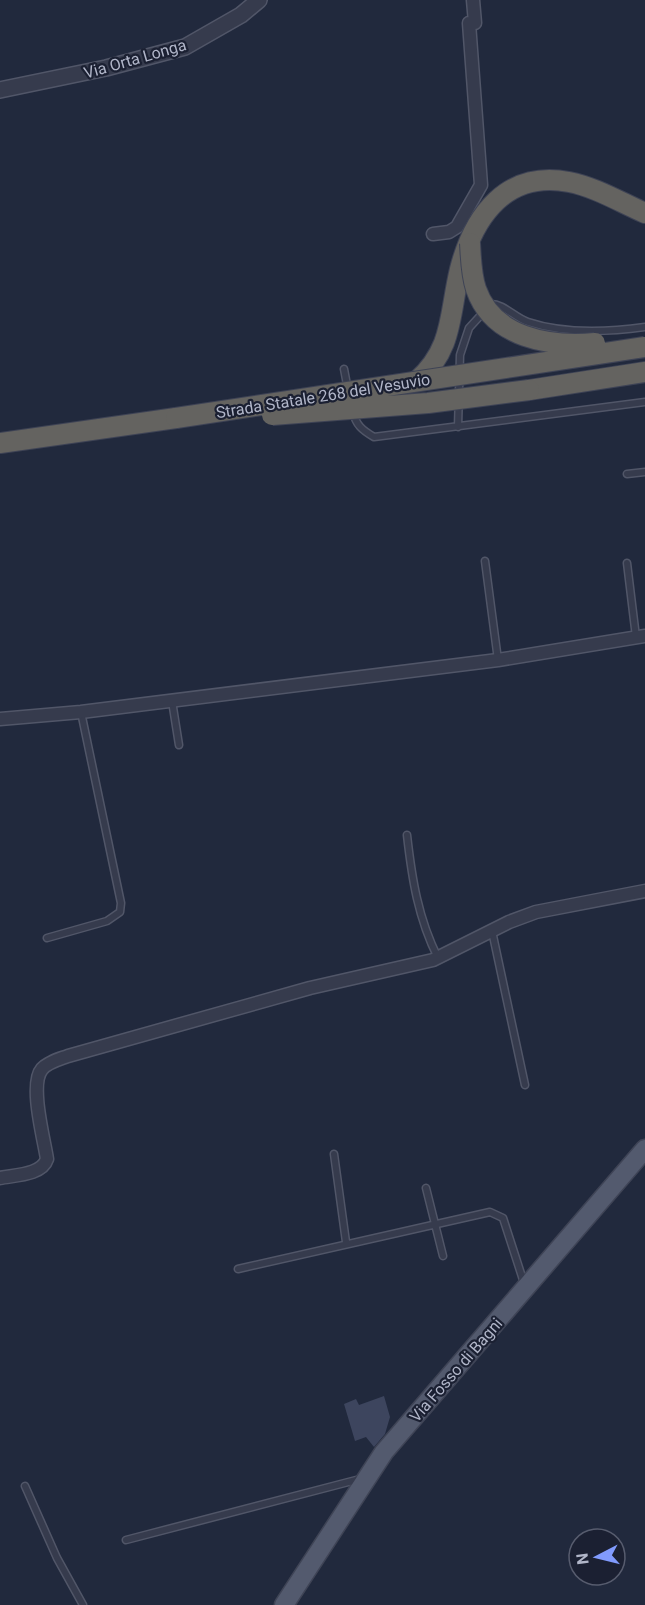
<svg xmlns="http://www.w3.org/2000/svg" width="645" height="1605" font-family="Roboto,sans-serif">
	<style>
		.building { fill: #3d455e }
		.lines { fill: none; stroke-linecap: round; stroke-linejoin: round }
		.service-casing { stroke: #515668; stroke-width: 9 }
		.minor-casing { stroke: #515668; stroke-width: 15 }
		.tertiary-casing { stroke: #515668; stroke-width: 18 }
		.primary-casing { stroke: #3f4456; stroke-width: 21 }
		.trunk-casing { stroke: #3e4355; stroke-width: 22 }
		.service { stroke: #363b4d; stroke-width: 6 }
		.minor { stroke: #363b4d; stroke-width: 12 }
		.tertiary { stroke: #363b4d; stroke-width: 15 }
		.primary { stroke: #535a6e; stroke-width: 18 }
		.trunk { stroke: #646360; stroke-width: 20 }
		.trunk-bridge-casing { stroke: #3e4355; stroke-width: 22; stroke-linecap: butt }
		.trunk-bridge { stroke: #646360; stroke-width: 20 }
		.labels { text-anchor: middle; dominant-baseline: central; stroke-width: 4.5; stroke-linejoin: round; paint-order: stroke }
		.street-label { font-size: 16px; fill: #b1b6c9; stroke: #1b2032 }
	</style>
	<rect width="100%" height="100%" fill="#21293d"/>
	<path class="building" d="M384,1396L390,1417L385,1434L374,1447L366,1437L355,1441L344,1404L356,1399L359,1405Z"/>
	<g class="lines">
		<g class="service-casing">
			<path id="service" d="M344,369L348,390
				M353,412C356,425 362,430 374,437L645,402
				M458,427L460,355L469,328L491,304C504,304 515,318 528,322C564,334 608,332 645,327
				M627,474L645,472
				M485,561L498,660
				M627,563L636,637
				M172,701L179,745
				M407,835C412,879 418,918 438,958
				M492,931L525,1085
				M47,938L107,921L120,912L121,903L81,712
				M334,1154L346,1242
				M426,1188L443,1256
				M238,1269L490,1212L503,1218L525,1286
				M25,1486L57,1558L83,1605
				M126,1540L360,1479"/>
		</g>
		<g class="minor-casing">
			<path id="minor" d="M433,234L449,232L457,227L481,185L469,23H475L473,0
				M0,719L81,712L498,660L645,636
				M0,1178C15,1175 42,1175 47,1159C44,1139 29,1084 42,1069C48,1062 60,1059 68,1056L310,988L433,960L509,922L536,912L645,891"/>
		</g>
		<g class="tertiary-casing">
			<path id="tertiary" d="M0,90L106,68L185,47L241,15L259,0"/>
		</g>
		<g class="primary-casing">
			<path id="primary" d="M284,1605L384,1452L645,1149"/>
		</g>
		<g class="trunk-casing">
			<path id="trunk" d="M417,381C454,348 449,314 460,269C474,215 507,170 569,182C595,187 620,202 645,213
				M529,390L645,372
				M0,443L176,418"/>
		</g>
		<use href="#service" class="service"/>
		<use href="#minor" class="minor"/>
		<use href="#tertiary" class="tertiary"/>
		<use href="#primary" class="primary"/>
		<use href="#trunk" class="trunk"/>
		<g class="trunk-bridge-casing">
			<path id="trunk-bridge" d="M470,243C471,259 471,274 476,289C493,338 549,347 595,343
				M272,415L428,403L529,390
				M176,418L645,347"/>
		</g>
		<use href="#trunk-bridge" class="trunk-bridge"/>
	</g>
	<g class="labels">
		<g class="street-label">
			<text transform="translate(135 59) rotate(-16)">Via Orta Longa</text>
			<text transform="translate(323 396) rotate(-9)">Strada Statale 268 del Vesuvio</text>
			<text transform="translate(456 1370) rotate(-49)">Via Fosso di Bagni</text>
		</g>
	</g>
	<g transform="translate(597 1557) rotate(263)"><circle r="28" fill="#1b2032" stroke="#575c6e" stroke-width="1.5"/>
	<path d="M0-4.5L10 22L0 15L-10 22Z" fill="#819bfe"/>
	<text y="-9" font-size="16" font-weight="bold" text-anchor="middle" fill="#b1b6c9">N</text>
	</g>
</svg>
